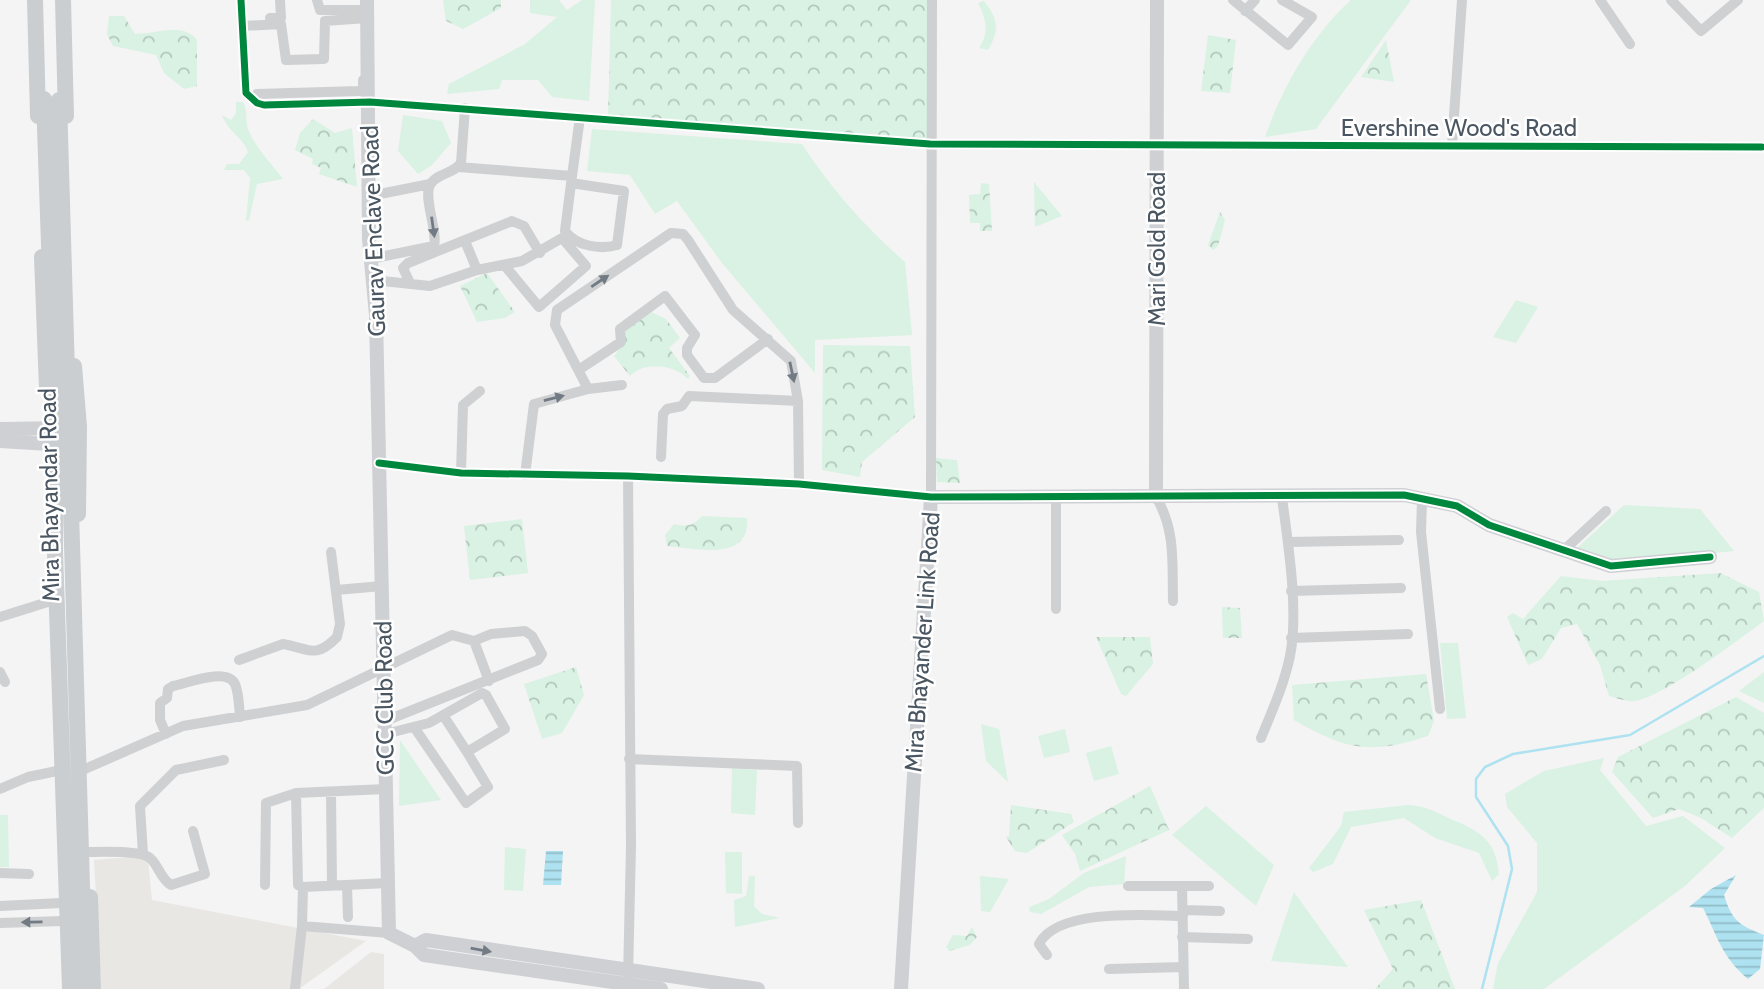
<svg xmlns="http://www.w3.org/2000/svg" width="1764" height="989" font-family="Cabin,sans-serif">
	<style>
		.commercial { fill: #e8e7e3 }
		.green { fill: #d9f2e3 }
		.forest { fill: url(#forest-crowns) }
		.water { fill: url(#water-rules) }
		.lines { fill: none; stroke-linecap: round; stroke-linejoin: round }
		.stream { stroke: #aee2f0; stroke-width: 2.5 }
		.street { stroke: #ced0d2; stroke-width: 10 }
		.secondary { stroke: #ced0d4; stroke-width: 14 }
		.primary { stroke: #caced1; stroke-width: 16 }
		.primary-bridge { stroke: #caced1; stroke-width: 16 }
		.cycleway-casing { stroke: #fff; stroke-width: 11 }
		.cycleway { stroke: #00873e; stroke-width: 7 }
		.oneway { fill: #727b83 }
		.oneway2 { fill: #727b84 }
		.labels { text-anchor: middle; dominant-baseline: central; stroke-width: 5; stroke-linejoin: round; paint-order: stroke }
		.street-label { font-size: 24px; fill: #4a5661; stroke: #fff }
	</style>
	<defs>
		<pattern id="forest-crowns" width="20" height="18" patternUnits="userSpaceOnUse" patternTransform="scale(1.75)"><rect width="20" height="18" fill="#d9f2e3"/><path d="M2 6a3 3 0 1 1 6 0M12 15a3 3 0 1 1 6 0" fill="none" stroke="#b2c7bb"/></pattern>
		<pattern id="water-rules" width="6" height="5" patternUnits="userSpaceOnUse" patternTransform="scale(1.75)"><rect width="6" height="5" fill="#aee2f0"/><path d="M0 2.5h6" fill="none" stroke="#90bac6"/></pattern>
	</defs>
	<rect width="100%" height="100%" fill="#f4f4f4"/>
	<path class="commercial" d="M142,856L148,859L152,900L366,941L299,989H101L94,860Z
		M371,952L384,954V989H324Z"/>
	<path class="green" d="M530,0H559L567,10L582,0H595L589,101L552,97L538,80H502L499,89L447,94L449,84L525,44L557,17L530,13Z
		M1351,0H1411L1316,129L1265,137C1282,88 1312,35 1351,0Z
		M984,1C998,19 1000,29 988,50L979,48C990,32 986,19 978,3Z
		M236,102H243C248,111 245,120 248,129C256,149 271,163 283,179L257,184L249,220L246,221L250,178L244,170H224L227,164H239L248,152C243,137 227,131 222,115L231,120L236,113Z
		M403,115L442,121L451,143L431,166L418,174L398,151Z
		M592,129L802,144C832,190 864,226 905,262L912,335L815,340V373L722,263L677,201L655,214L630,175L587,171Z
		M1516,300L1538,307L1516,343L1493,337Z
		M1624,505L1700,509L1734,551L1615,563L1576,549Z
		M1440,643H1458L1466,718L1447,719Z
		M1764,672V703L1739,691Z
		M981,724L999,729L1008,782L986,761Z
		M1065,729L1070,752L1044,758L1038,736Z
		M400,740L441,800L399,806Z
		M1111,746L1119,774L1094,781L1086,753Z
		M1604,758L1600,770L1646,826L1683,816L1725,848L1685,886L1544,989H1493L1498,963L1537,892V843L1507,807L1505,794L1544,771Z
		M732,768L757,770L755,815L731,813Z
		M1408,805C1426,806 1435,812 1451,819C1479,831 1496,839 1499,874L1492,881L1479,853L1435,838L1404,818L1351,827L1333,864L1313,872L1309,868L1341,826L1344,812Z
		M1206,806L1274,865L1256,906L1172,835Z
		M0,815H8L9,867H0Z
		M505,847L526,849L523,891L504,890Z
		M725,852H742V894L726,893Z
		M1126,856L1124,884L1089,887L1041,914L1030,912L1029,907L1049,899L1084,873Z
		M749,876H755L754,906L762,914L780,918L735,927L734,900L746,896Z
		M980,876L1009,879L990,912L981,911Z
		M1294,892L1348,967L1271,961Z"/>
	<path class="forest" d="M443,0H501V8L463,29L446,21Z
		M611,0H932L930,144L608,118Z
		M109,16H124L135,34C154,34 184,22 197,40V86L184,89L164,73L156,55L113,46L107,34Z
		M1208,35L1236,40L1230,93L1201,91Z
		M1386,40L1394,82L1361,77Z
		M313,119L335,133L352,128L357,187L319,174L321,168L312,164L313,159L295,150L300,133Z
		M1034,182L1062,216L1035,227Z
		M981,183L989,184L992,231H980V223H970L969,195L980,194Z
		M1220,212L1225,220L1218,246L1213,250L1208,245Z
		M487,273L515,312L505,318L477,322L460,286Z
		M651,312L666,319L680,338L669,348L690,376L688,379C674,364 644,361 630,376L614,356L624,344L622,332Z
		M823,345L910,346L915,417L862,462L860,477L822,470Z
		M936,458L957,460L960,483L937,482Z
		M702,516L747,518C751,563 694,548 667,546L665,535L674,524C687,527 693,526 702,516Z
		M522,519L528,573L470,580L464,526Z
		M1720,573L1759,592L1764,621C1738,640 1665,696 1635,701C1628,702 1616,698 1609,696L1600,665L1577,624L1561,628L1542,659L1528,665L1507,617L1513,613L1523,619L1561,576L1602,581Z
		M1222,607L1240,608L1242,638H1223Z
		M1096,637H1150L1153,664L1126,696L1121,694Z
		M576,667L584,695L562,733L542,739L524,684Z
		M1426,674L1434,721L1428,736C1370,755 1346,750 1294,720L1292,685Z
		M1736,697L1764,713V808L1732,838L1701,818L1679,809L1653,818L1612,772L1618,757Z
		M1150,786L1169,830L1080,871L1075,854L1062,835Z
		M1011,805L1071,814L1074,822L1027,853L1015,851L1006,837L1009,836Z
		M1421,900L1455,989H1375L1393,969L1364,910Z
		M972,927L977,937L970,945L949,951L946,947L953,935L967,936Z"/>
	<path class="water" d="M546,851H563L561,885H543Z
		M1736,875L1724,895C1732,921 1739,925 1764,935L1760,969L1748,979C1721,956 1718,937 1703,908L1689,907L1711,889Z"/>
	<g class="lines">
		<path class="stream" d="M1482,989L1512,869L1508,846L1476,797V779L1485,767L1513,754L1630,735L1764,656"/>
		<path class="street" d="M241,0L246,93L257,103L264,105L370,102L930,144L1762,147
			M317,0L320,10H367
			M1233,0L1288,45L1312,17L1282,0
			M1600,0L1630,44
			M1671,0L1701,31L1738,0
			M1245,11L1255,0
			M270,18H281L280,0
			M242,26L281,24L286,60L324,59L325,21L367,18
			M257,94L359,91L363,89V80
			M1452,145L1462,0
			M458,167L572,176L580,117
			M571,183L624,191L617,245C600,250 576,246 565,231L572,176
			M370,196L430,184
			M465,241L477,270
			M370,259L434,246C438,231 423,198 430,185C436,173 454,174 461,163L465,108
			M373,280L430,286L477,270L522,261L562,238L586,266L539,307L505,266
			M410,283L403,268L408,263L512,221L524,226L540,253
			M580,369L621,342L620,329L665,296L695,335L687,348V355L704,378H715L768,339
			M588,389L622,385
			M661,457L663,414L667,409L682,406L689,396L798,401
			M379,463L461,473L628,476L799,484L931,497L932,0
			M461,473L463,405L480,391
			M525,475L534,404L588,389L555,325L557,310L671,233L683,234L688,240L733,310L791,361L798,401L799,484
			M628,476L631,846L628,977
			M1056,497V609
			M1156,497C1176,530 1172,564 1173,601
			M1422,500L1421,532L1440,709
			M1288,542L1399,540
			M1564,550L1606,511
			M336,590L382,586
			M1291,591L1401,588
			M0,617L51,601
			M1291,638L1408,634
			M474,641L489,681
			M239,660L283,644C308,648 315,660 337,637L340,624L331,552
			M0,672L5,682
			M414,727L466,803L488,787L467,752
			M166,734L160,720V703L167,698L168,689L173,686C188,683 227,667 235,684C239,693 239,707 240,717
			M385,734L429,723L482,693L486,695L505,729L467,752L443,715
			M1261,738C1272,711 1284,685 1290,656C1299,611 1288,543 1282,498
			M629,759L797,766L798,823
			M85,769L183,726L307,705L452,635L474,641L491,634L525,631L532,636L542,654L538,660L385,721
			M0,789L28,777L57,771
			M331,792L332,886
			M296,793L298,885L303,887L388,883
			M87,852C101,852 140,850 150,858C159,866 160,878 171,885L205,874L193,831
			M143,854L140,806L176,770L224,760
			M0,873L29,874
			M265,885L266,803L296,793L386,789
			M347,885L348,917
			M1128,886H1209
			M1182,886L1184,989
			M0,906L61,903
			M1183,910L1220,911
			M0,923L63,921
			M302,926L303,887
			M1182,937L1248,939
			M1047,955L1039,944C1057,908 1149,915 1183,916
			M1109,969L1183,967
			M295,989L302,926L389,933"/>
		<path class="secondary" d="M367,0L369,239L376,315L389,933L415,946L424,955L661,989
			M0,429L65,428
			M0,441L65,445
			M1156,497L1157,0
			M415,946L426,940L758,989
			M901,989L931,497L1404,495L1457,506L1489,525L1611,566L1710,557"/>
		<path class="primary" d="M35,0L38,116
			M63,0L66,116
			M42,257L47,389
			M74,366L79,427L78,514
			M90,897L93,989"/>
		<path class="primary-bridge" d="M44,99L55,419V552L70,989
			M59,100L85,989"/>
		<g class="cycleway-casing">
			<path id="cycleway" d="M241,0L246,93L257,103L264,105L370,102L930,144L1762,147
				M379,463L461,473L628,476L799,484L931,497L1404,495L1457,506L1489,525L1611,566L1710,557"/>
		</g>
		<use href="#cycleway" class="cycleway"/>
	</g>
	<defs><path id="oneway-solid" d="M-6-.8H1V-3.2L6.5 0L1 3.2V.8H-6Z" transform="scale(1.75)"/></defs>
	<g class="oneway">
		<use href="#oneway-solid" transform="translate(433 227) rotate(82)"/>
		<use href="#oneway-solid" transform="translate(600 281) rotate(-34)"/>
		<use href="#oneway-solid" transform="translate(792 372) rotate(78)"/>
		<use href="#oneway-solid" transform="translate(554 398) rotate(-14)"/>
		<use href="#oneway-solid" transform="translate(32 922) rotate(179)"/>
	</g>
	<use class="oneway2" href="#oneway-solid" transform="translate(481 950) rotate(10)"/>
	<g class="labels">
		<g class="street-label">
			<text x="1459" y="127">Evershine Wood's Road</text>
			<text transform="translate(373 231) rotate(-92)">Gaurav Enclave Road</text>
			<text transform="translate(1156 249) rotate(-90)">Mari Gold Road</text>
			<text transform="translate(49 495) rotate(-91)">Mira Bhayandar Road</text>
			<text transform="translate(922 642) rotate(-86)">Mira Bhayander Link Road</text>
			<text transform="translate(384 698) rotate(-91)">GCC Club Road</text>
		</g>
	</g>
</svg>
